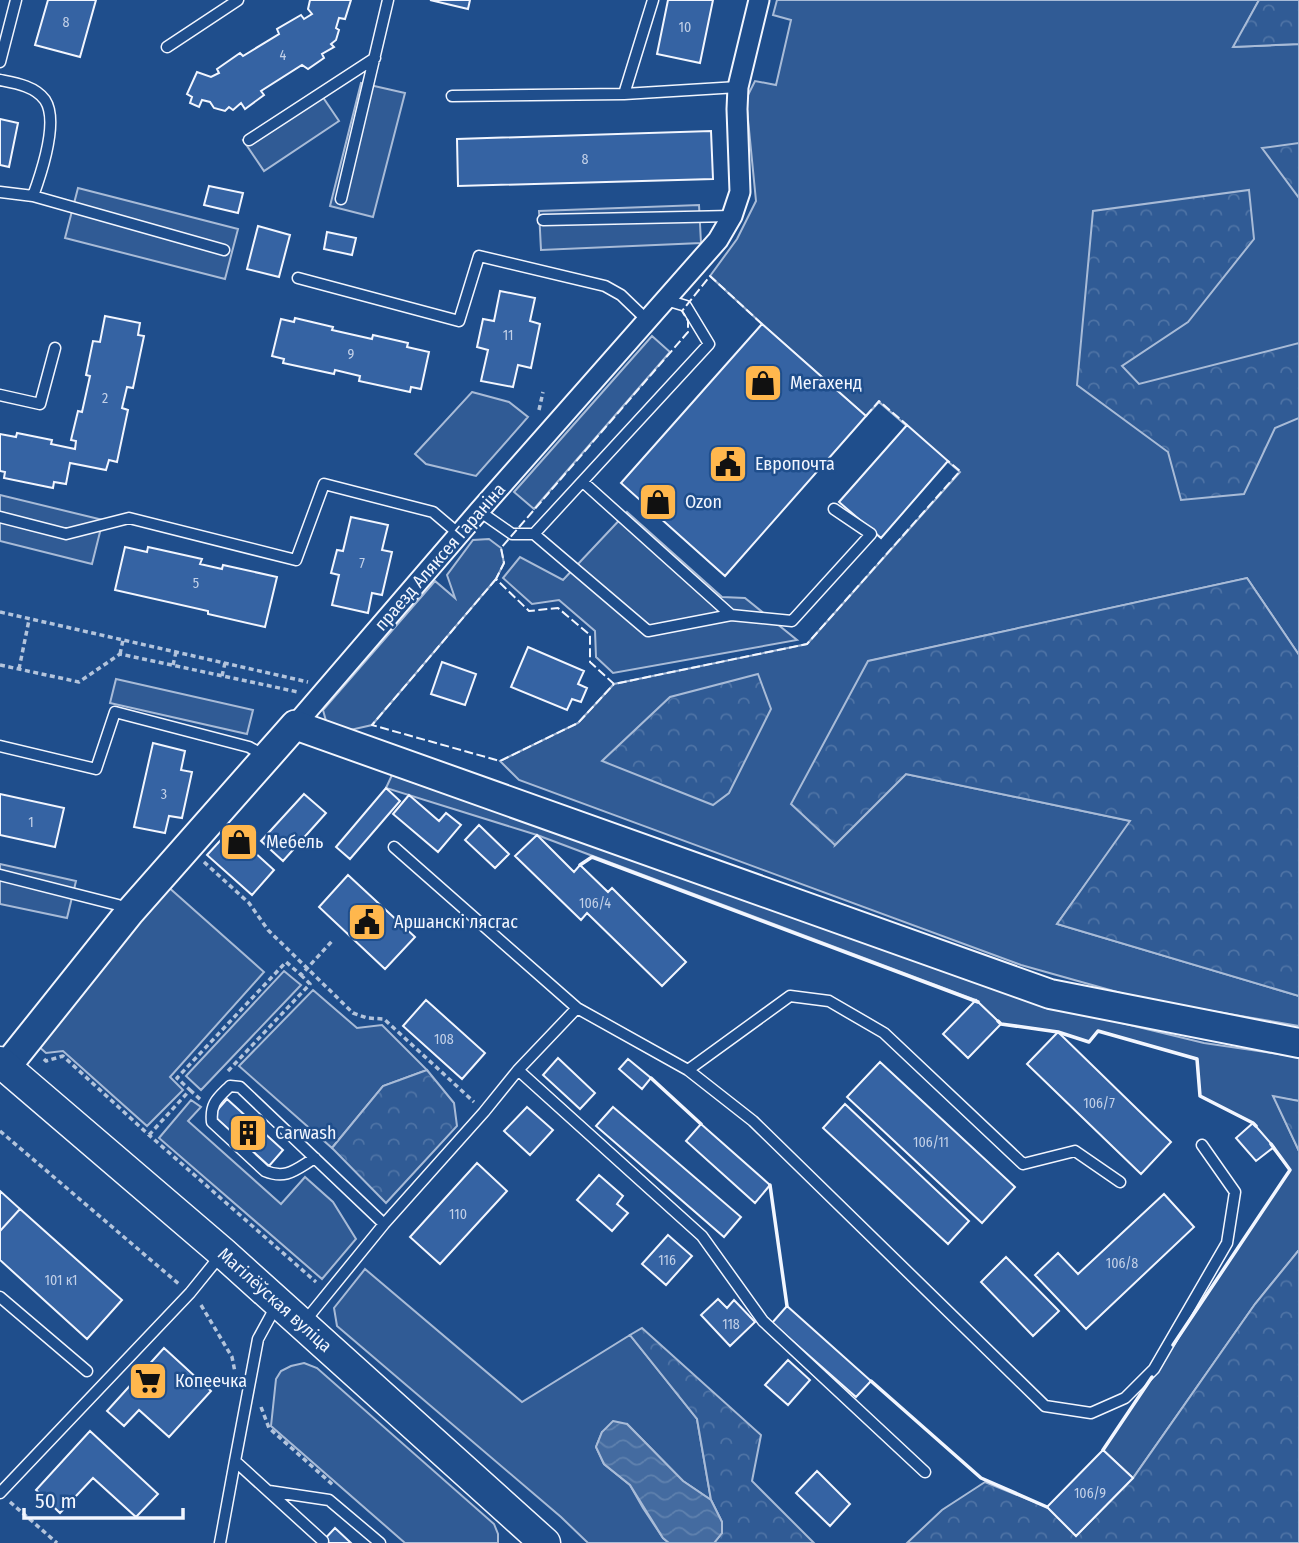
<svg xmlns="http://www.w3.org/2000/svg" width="1299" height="1543" font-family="'Fira Sans Condensed',sans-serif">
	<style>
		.built { fill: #305b95; stroke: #a8bbd7; stroke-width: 2 }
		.forest { fill: url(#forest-crowns); stroke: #a8bbd7; stroke-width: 2 }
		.water { fill: url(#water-waves); stroke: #a8bbd7; stroke-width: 2 }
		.building { fill: #3563a3; stroke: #f2f6ff; stroke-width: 2 }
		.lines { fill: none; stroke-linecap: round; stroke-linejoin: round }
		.lane-casing { stroke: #f2f6ff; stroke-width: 13 }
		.street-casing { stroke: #f2f6ff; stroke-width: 23 }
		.secondary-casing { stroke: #f2f6ff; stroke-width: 32 }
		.primary-casing { stroke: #f2f6ff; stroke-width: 33 }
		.path { stroke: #b3c4dc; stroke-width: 3.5; stroke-dasharray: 5 3.5; stroke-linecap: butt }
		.lane { stroke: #1f4e8c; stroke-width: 10 }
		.street { stroke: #1f4e8c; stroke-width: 19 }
		.secondary { stroke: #1f4e8c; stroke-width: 28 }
		.primary { stroke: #1f4e8c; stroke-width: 30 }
		.fence { stroke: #f2f6ff; stroke-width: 2; stroke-dasharray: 9 3.5; stroke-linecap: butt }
		.wall { stroke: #f2f6ff; stroke-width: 3.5 }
		.labels { text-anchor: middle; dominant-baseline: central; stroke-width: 5; stroke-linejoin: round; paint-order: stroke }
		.number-label { font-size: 14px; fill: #c3d1e8 }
		.poi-label { font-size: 18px; fill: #f2f6ff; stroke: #1f4e8c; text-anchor: start }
		.street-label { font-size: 18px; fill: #f2f6ff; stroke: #1f4e8c }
	</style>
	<defs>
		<pattern id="forest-crowns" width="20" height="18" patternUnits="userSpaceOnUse" patternTransform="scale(1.75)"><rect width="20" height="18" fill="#305b95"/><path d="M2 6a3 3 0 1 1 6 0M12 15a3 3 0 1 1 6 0" fill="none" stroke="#4e73a5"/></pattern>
		<pattern id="water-waves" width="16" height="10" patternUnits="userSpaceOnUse" patternTransform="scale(1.75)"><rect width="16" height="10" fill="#446ba0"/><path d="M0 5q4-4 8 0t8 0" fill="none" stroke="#5f81ae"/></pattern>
	</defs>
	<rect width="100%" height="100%" fill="#1f4e8c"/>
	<path class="built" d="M777,0H1259L1234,47L1299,44V655L1247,578L869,661L835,845L906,774L1131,821L1057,924L1299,996V1026L1142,999L1021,965L519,780L500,761L578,723L614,684L807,644L960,472L879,402L866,416L762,324L710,276L737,239L756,201L746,99L755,81L776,85L791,20L773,15Z
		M361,83L405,93L373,217L330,206Z
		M318,90L339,121L264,171L243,140Z
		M78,188L238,229L225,279L65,238Z
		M699,205L701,243L541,250L539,211Z
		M652,336L670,352L534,509L514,492Z
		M472,392L509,402L528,417L476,476L426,464L415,454Z
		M0,495L103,520L92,564L0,541Z
		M627,512L722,597L745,598L797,640L613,673L596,657L595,631L559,600L532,604L503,578L520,557L563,580Z
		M489,539L501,548L504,563L496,579L372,725L346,731L326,721L323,710L435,581L455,598L447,575L473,540Z
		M116,679L253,710L247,734L110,703Z
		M392,775L1068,1010L1204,1043L1299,1057V1101L1274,1097L1299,1151V1250L1255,1304L1133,1478L1103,1450L1290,1170L1253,1123L1200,1096L1197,1059L1098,1031L1089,1042L1058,1032L1001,1024L976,1000L537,835L386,788Z
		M0,864L76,881L67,918L0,904Z
		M166,885L264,972L170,1077L183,1090L147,1126L63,1051L46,1053L37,1045Z
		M284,971L301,985L201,1090L186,1076Z
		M313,990L357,1028L382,1025L427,1070L383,1086L332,1148L239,1066Z
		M191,1100L201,1107L188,1121L281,1204L305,1177L333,1202L356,1239L322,1279L159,1138Z
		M365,1269L522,1402L630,1335L697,1419L711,1500L683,1481L627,1424L602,1432L596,1447L604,1464L630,1485L643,1508L663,1538L669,1543H588L561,1517L337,1326L334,1308Z
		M304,1363L317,1368L494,1524L498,1534V1543H405L271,1426L276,1379L281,1371L291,1366Z"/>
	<path class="forest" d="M1259,0H1299V44L1233,47Z
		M1299,143V198L1262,148Z
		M1249,190L1254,239L1188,322L1122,366L1139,384L1299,343V418L1275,428L1244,494L1181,500L1168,452L1077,385L1093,211Z
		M1247,578L1299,655V996L1057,924L1130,821L906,774L835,845L791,804L868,661Z
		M758,674L771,709L729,793L713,805L602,761L670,697Z
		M427,1070L454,1103L457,1126L386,1203L332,1148L383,1086Z
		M1273,1096L1299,1101V1151Z
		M1299,1250V1543H907L942,1510L985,1482L1047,1507L1076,1536L1133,1478L1255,1304Z
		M642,1328L761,1435L752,1481L814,1543H714L722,1533V1522L711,1500L697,1419L630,1335Z"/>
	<path class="water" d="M613,1421L627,1424L683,1481L711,1500L722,1522V1533L714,1543H669L663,1538L630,1485L604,1464L596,1447L602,1432Z"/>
	<path class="building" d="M48,0H96L80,57L35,45Z
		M310,0H351L345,19L339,18L336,28L339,30L336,40L331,44L334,47L322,54L324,58L308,69L302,65L261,91L264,95L245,109L241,103L233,110L229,107L225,111L214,108L210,102L202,100L199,107L190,103L192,97L187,94L197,72L211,77L219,73L217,69L240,53L243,56L279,34L277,29L301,15L304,19L312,14L308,9Z
		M430,0H470L468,9Z
		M668,0H713L700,63L657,54Z
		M0,119L18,123L9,167L0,165Z
		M711,131L713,179L458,186L457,139Z
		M209,186L243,193L238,213L204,205Z
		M258,226L290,235L279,277L247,269Z
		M327,232L356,238L352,255L324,249Z
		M500,291L535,298L530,321L540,324L531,368L518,365L513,387L481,381L488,350L477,347L483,319L494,321Z
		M105,316L140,323L138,335L144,336L133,388L127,387L122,408L128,410L117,462L109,460L106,470L70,463L66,484L54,482L53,488L4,478L5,472L0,471V434L16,437L17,433L52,440L51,444L75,449L76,441L71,440L78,411L82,412L90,376L86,375L93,341L100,342Z
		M295,318L333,327L332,330L372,339L373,335L408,343L407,347L429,352L421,389L411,387L410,392L359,381L360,376L335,370L334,374L283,363L284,359L272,356L281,319L294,322Z
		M762,324L866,416L725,576L621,483Z
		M907,425L948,461L881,538L839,502Z
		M351,517L388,525L382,550L392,552L382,595L372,593L368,613L332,605L339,575L331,573L337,550L343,551Z
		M125,547L147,552L148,547L202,559L200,564L222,569L223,565L277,577L265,627L208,614V611L115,590Z
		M528,647L584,671L578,684L587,688L581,702L572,699L567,710L511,687Z
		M442,662L476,674L465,705L431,694Z
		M153,743L185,751L181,770L192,772L182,818L169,816L165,833L134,827Z
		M386,788L400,801L350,859L336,847Z
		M0,794L64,808L55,847L0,835Z
		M304,794L326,813L283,861L261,841Z
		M409,795L439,821L446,813L461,825L438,852L393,814Z
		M479,825L509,854L495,868L465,840Z
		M230,830L274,870L252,895L207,855Z
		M537,835L574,872L580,865L608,892L612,888L686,962L662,986L587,913L581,920L515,856Z
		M348,875L415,937L385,969L319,907Z
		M426,1000L485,1053L462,1079L403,1026Z
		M976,1000L1001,1024L968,1058L943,1034Z
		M1058,1032L1171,1142L1141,1174L1027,1064Z
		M558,1058L595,1093L580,1109L543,1075Z
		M628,1059L651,1078L642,1089L619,1069Z
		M880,1062L1015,1187L982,1223L847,1097Z
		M227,1099L283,1150L269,1166L213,1115Z
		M845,1104L969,1221L948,1244L823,1128Z
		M527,1107L553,1130L530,1155L504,1131Z
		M613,1107L741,1217L724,1237L596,1126Z
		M1253,1123L1274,1147L1256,1161L1236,1138Z
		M701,1124L770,1185L755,1203L686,1141Z
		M477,1163L507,1191L440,1264L410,1237Z
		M599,1175L623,1196L617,1204L628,1213L612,1231L577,1200Z
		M0,1191L20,1209L0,1231Z
		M1164,1194L1194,1227L1086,1329L1035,1275L1058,1253L1078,1274Z
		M20,1209L122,1300L87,1339L0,1260V1231Z
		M668,1235L692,1256L666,1285L642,1264Z
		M1006,1257L1059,1311L1033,1336L981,1282Z
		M718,1299L727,1308L734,1300L755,1322L730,1346L701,1315Z
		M787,1306L871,1381L856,1397L772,1323Z
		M164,1348L211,1391L169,1437L139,1410L124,1426L107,1411Z
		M788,1360L810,1380L788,1405L765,1385Z
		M90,1431L158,1494L136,1517L93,1478L60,1513L36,1490Z
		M1103,1450L1133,1478L1076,1536L1047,1507Z
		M817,1471L850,1504L830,1526L796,1493Z
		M335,1528L351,1543H321Z"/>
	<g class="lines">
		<g class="lane-casing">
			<path id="lane" d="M167,47L238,0
				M0,62L16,0
				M0,80C15,83 35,86 45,100C59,121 41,174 33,196L0,192
				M624,94L653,0
				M452,96L624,94L738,87
				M249,140L375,58
				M33,196L224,250
				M341,199L388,0
				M543,220L732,216
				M298,278L459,321L479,256L605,286L621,295L647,320
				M0,395L40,404L55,348
				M583,482L731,615
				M479,511L512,534H534L648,631L731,615L792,621L871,534L834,509
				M0,517L66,534L129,518L296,560L324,484L433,512L459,534
				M534,534L709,344L686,306L666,300
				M0,746L96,769L115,712L249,747L265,756
				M394,847L577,1008
				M0,875L118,905L125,911
				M518,1070L702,1236L763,1321L925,1472
				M688,1070L790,996L829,1001L884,1033L1023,1164L1075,1151L1120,1182
				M315,1158C296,1169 287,1180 265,1171L212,1122C210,1103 218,1098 230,1086L240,1087L384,1224
				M0,1297L87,1371
				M276,1306L258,1339L235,1461L323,1541
				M305,1321L384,1224L484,1112L518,1070L577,1008L688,1070L753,1121L1045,1406L1091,1413L1125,1398L1154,1369L1227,1243L1235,1192L1202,1145
				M269,1491L329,1500L380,1543
				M0,1493L190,1293L220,1256
				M220,1543L235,1461"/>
		</g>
		<g class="street-casing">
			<path id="street" d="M295,725L479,511L718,240L732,216L740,192L737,109L738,87L759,0"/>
		</g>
		<g class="secondary-casing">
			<path id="secondary" d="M6,1067L129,913L295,725L1050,994L1299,1043"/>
		</g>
		<g class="primary-casing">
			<path id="primary" d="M0,1062L223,1253L545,1543"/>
		</g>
		<path class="path" d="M539,410L543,392
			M0,612L308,682
			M120,654L123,640
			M0,665L79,682L120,654L298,692
			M173,665L176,652
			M19,669L29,620
			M222,676L225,663
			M204,862L249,903L268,930L353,1013L367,1018L384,1019L474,1102
			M44,1059L46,1061L63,1056L149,1135L316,1282
			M228,1071L310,984L301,975
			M190,1090L201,1100
			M0,1131L180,1285
			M149,1135L190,1090L177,1078L286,962L301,975L333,940
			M201,1305L232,1357L235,1372
			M261,1407L269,1428L333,1485
			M10,1502L57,1543"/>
		<use href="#lane" class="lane"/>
		<use href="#street" class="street"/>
		<use href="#secondary" class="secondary"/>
		<use href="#primary" class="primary"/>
		<path class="fence" d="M762,324L710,276L682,311L688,321V332L501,548L504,563L496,579L529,611L558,608L590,635V662L614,684L807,644L960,471L948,461
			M866,416L879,401L907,425
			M496,579L372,725L500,761L578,723L614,684"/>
		<path class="wall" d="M580,865L592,857L978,1002
			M998,1021L1001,1024L1058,1032L1089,1042L1098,1031L1197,1059L1200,1096L1253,1123L1256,1126
			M651,1078L701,1124
			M770,1185L787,1306
			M1173,1345L1290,1170L1271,1144
			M871,1381L981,1478L1047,1507
			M1103,1450L1152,1377"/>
	</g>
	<defs>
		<g id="shop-square" transform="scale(2.0125)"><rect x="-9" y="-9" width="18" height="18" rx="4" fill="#ffb74d" stroke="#1f4e8c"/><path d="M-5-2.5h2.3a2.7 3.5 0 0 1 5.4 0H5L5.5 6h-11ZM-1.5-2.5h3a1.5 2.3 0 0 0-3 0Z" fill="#111"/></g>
		<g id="civic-square" transform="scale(2.0125)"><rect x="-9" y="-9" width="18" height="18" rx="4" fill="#ffb74d" stroke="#1f4e8c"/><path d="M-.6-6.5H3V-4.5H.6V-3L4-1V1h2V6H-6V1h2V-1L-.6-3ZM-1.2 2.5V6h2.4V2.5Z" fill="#111"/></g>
		<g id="building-square" transform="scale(2.0125)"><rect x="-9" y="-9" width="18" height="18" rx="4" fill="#ffb74d" stroke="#1f4e8c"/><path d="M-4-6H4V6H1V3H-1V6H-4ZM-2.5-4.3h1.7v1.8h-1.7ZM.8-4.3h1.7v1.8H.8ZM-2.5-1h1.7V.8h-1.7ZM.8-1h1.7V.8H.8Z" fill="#111"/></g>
		<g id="supermarket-square" transform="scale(2.0125)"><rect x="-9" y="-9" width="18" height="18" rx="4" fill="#ffb74d" stroke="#1f4e8c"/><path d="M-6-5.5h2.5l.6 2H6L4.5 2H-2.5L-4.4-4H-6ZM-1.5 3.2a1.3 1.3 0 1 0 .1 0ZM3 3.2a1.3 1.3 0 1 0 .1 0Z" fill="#111"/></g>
	</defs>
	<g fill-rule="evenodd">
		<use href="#shop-square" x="763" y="383"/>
		<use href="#civic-square" x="728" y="464"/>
		<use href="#shop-square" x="658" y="502"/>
		<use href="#shop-square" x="239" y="842"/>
		<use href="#civic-square" x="367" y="922"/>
		<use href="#building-square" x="248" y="1133"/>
		<use href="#supermarket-square" x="148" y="1381"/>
	</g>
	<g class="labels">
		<g class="number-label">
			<text x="66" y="22">8</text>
			<text x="685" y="27">10</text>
			<text x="283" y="55">4</text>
			<text x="585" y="159">8</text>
			<text x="508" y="335">11</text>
			<text x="351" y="354">9</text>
			<text x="105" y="398">2</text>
			<text x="362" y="563">7</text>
			<text x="196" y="583">5</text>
			<text x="164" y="794">3</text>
			<text x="31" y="822">1</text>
			<text x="595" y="903">106/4</text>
			<text x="444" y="1039">108</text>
			<text x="1099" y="1103">106/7</text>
			<text x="931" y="1142">106/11</text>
			<text x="458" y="1214">110</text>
			<text x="667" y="1260">116</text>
			<text x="1122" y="1263">106/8</text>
			<text x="61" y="1280">101 к1</text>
			<text x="731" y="1324">118</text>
			<text x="1090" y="1493">106/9</text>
		</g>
		<g class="poi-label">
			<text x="790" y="383">Мегахенд</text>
			<text x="755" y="464">Европочта</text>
			<text x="685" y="502">Ozon</text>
			<text x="266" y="842">Мебель</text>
			<text x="394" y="922">Аршанскі лясгас</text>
			<text x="275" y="1133">Carwash</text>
			<text x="175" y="1381">Копеечка</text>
		</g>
		<g class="street-label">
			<text transform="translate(440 557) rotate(-49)">праезд Аляксея Гараніна</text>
			<text transform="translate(275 1300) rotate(42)">Магілёўская вуліца</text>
		</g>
	</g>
	<path d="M24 1508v10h159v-10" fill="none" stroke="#f2f6ff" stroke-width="3.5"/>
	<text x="35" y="1508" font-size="21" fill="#f2f6ff" stroke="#1f4e8c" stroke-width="5" paint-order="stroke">50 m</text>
</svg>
